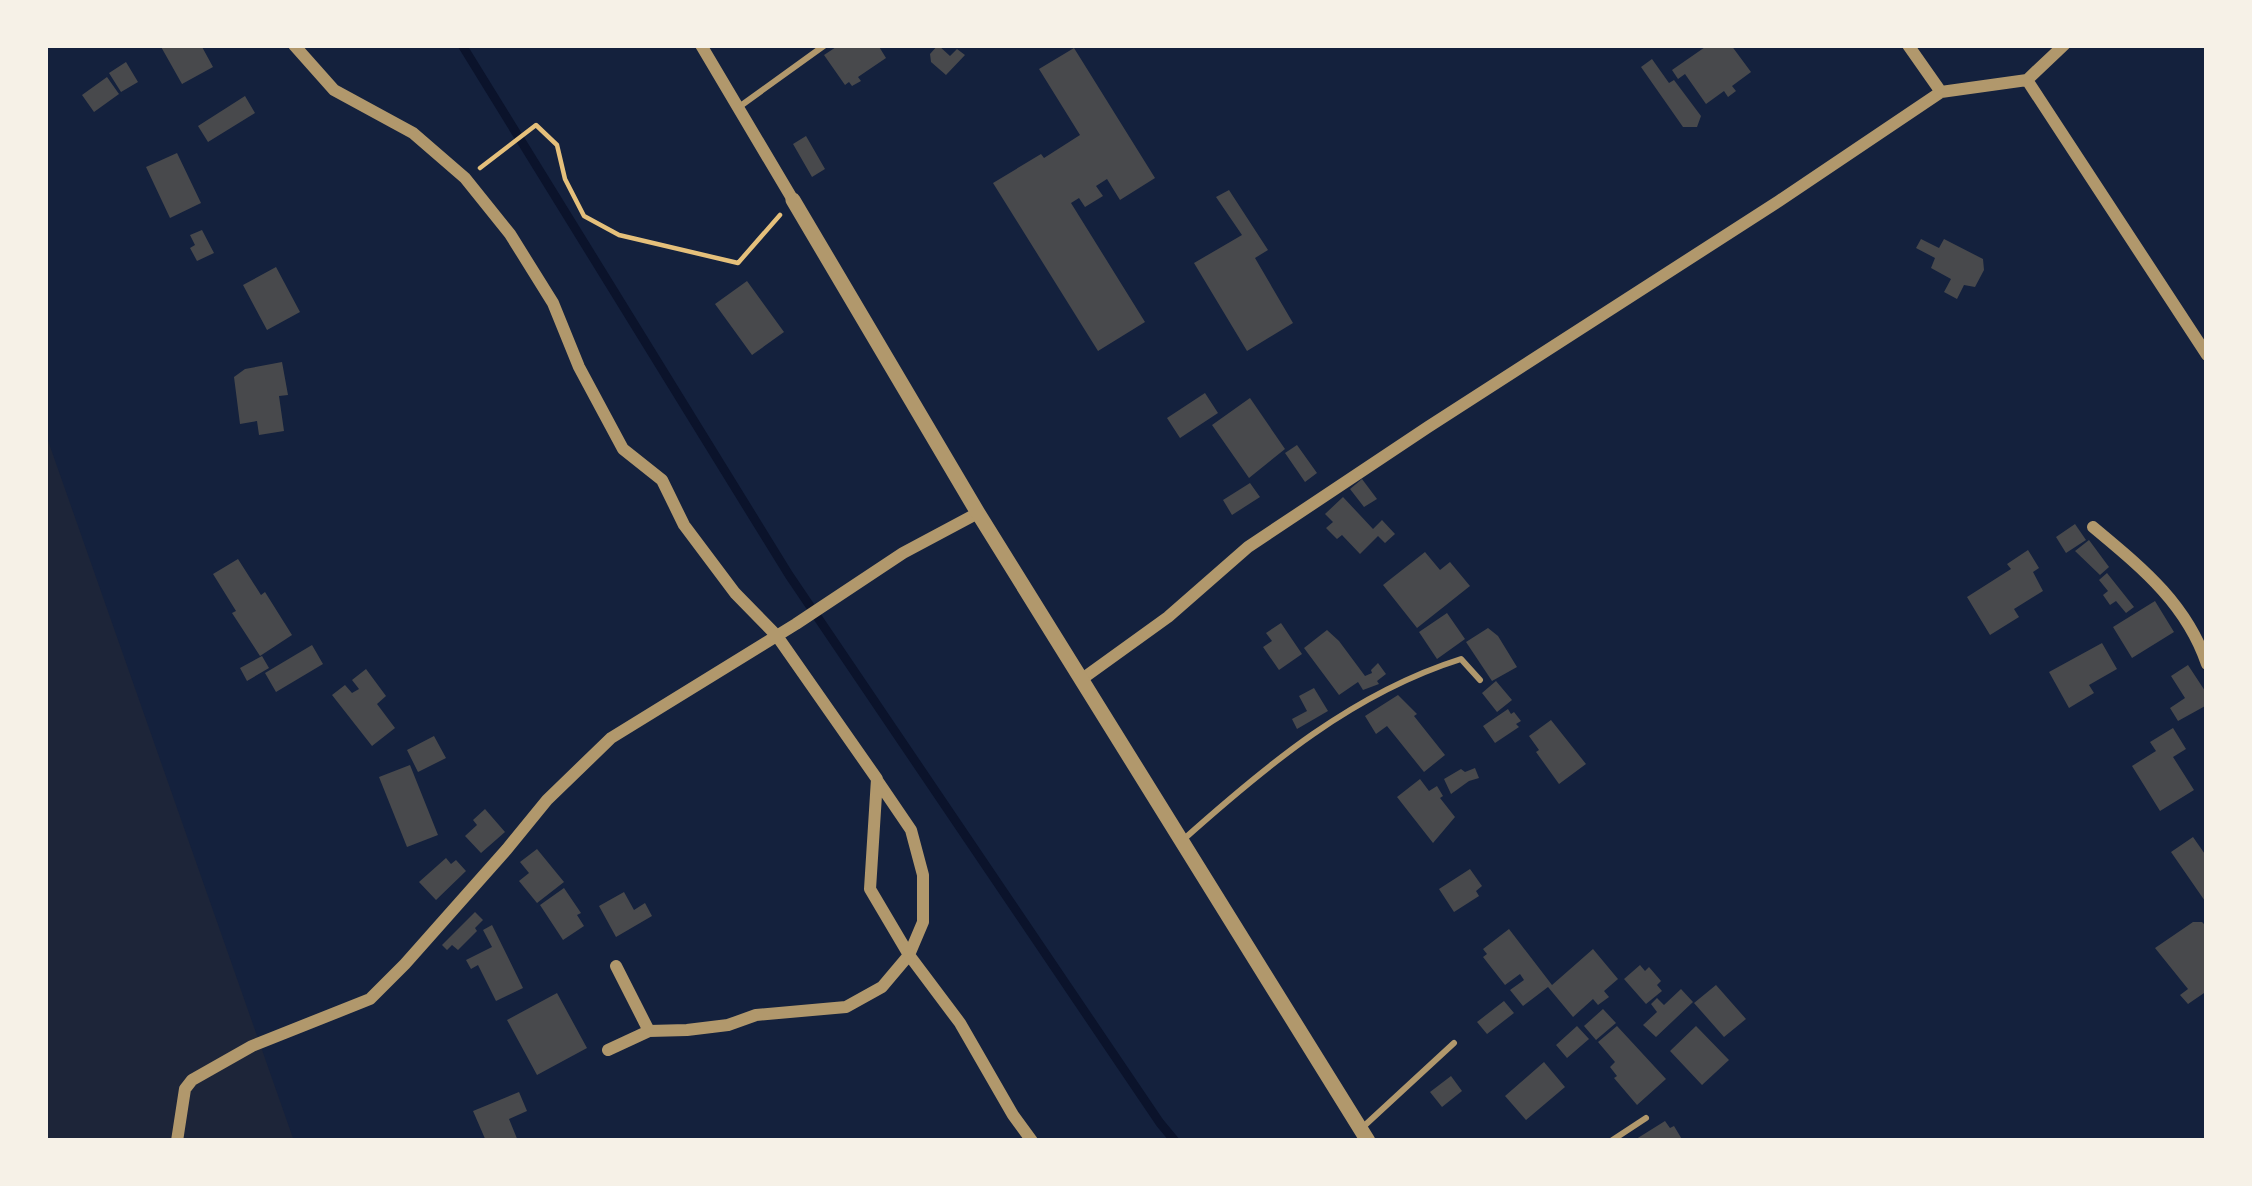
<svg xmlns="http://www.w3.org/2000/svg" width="2252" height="1186" font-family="'Golos Text',sans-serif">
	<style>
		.green { fill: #1d2539 }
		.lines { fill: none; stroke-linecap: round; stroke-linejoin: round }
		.stream { stroke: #0b132b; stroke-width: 9 }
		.building { fill: #48494c }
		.path { stroke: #e5c07b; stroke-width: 4.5 }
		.service { stroke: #b1986c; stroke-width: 6 }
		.minor { stroke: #b1986c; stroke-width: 12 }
		.tertiary { stroke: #b1986c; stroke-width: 15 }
	</style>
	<rect width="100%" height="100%" fill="#14213d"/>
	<path class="green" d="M45,432L294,1141H45Z"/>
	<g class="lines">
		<path class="stream" d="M462,45L789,575L1160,1123L1175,1141"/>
	</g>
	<path class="building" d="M160,45H201L213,67L182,84Z
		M839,45H878L886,58L858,77L861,81L852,86L849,82L845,85L824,55Z
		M938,45L950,56L957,49L965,55L946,75L931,62L930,54Z
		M1708,45H1731L1751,72L1732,86L1736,91L1728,97L1724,91L1706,104L1685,74L1678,79L1672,70Z
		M1074,48L1155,178L1120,200L1107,179L1096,186L1103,196L1085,207L1079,198L1071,203L1145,322L1098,351L993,183L1041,154L1044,158L1080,135L1039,69Z
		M1652,59L1669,83L1674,80L1701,116L1697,127H1683L1641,67Z
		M126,62L138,82L121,92L109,73Z
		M107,77L119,94L94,112L82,95Z
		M245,96L255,113L208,142L198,126Z
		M806,136L825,169L812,177L793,144Z
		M177,153L201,203L170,218L146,167Z
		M1229,190L1268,250L1255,258L1293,323L1247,351L1194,263L1242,235L1216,197Z
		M202,230L214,253L197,261L190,248L195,245L190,235Z
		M1921,239L1939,248L1944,239L1983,259L1984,270L1975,287L1964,285L1957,299L1944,292L1951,279L1931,268L1935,258L1916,248Z
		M276,267L300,312L267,330L243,285Z
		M747,281L784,332L752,355L715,304Z
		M282,362L288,395L279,396L284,431L259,435L257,421L240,424L234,377L245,369Z
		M1205,393L1218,413L1180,438L1167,418Z
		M1250,398L1285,449L1249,478L1212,425Z
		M1297,445L1317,473L1305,482L1285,453Z
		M1362,479L1377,499L1364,507L1350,489Z
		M1250,483L1260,497L1232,515L1223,500Z
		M1343,497L1373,529L1382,520L1395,534L1385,543L1378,536L1360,554L1342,535L1337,539L1326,528L1333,522L1325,514Z
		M2075,524L2086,540L2066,553L2056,537Z
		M2089,540L2109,567L2100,575L2075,551Z
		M2028,550L2039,568L2033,572L2043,591L2014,609L2019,617L1990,635L1967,597L2011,569L2007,564Z
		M1425,552L1440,570L1450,562L1470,586L1417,628L1383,585Z
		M238,559L261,595L265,592L292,635L260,656L232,613L236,611L213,574Z
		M2107,573L2134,607L2126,613L2116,601L2110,605L2103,595L2108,591L2099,580Z
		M2155,601L2174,632L2132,658L2113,627Z
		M1447,613L1465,639L1437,659L1419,632Z
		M1281,623L1302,654L1279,670L1263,647L1272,641L1266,633Z
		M1488,628L1498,636L1517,667L1492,681L1466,642Z
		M1327,630L1339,641L1365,676L1372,673L1371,670L1378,663L1386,674L1377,681L1379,684L1363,690L1358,682L1339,695L1304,648Z
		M2102,643L2117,669L2089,685L2094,693L2069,708L2049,672Z
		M312,645L323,664L276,692L265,673Z
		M262,656L269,668L247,681L240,668Z
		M2188,665L2207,694V705L2178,721L2170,708L2185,698L2171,676Z
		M366,669L386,696L377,704L395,728L372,746L332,695L345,685L352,693L359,689L352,680Z
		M1496,681L1512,700L1497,712L1482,693Z
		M1314,688L1328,711L1297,729L1292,719L1307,711L1299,696Z
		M1398,695L1417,714L1414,716L1445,755L1424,772L1387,726L1376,734L1365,716Z
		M1508,709L1511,714L1514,712L1521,721L1516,724L1519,727L1495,743L1483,726Z
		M1551,720L1586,764L1559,784L1536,752L1539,750L1529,736Z
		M2173,728L2186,749L2173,757L2194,790L2160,811L2132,766L2156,751L2150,742Z
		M434,736L446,758L418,772L407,750Z
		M410,765L438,835L407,847L379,777Z
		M1475,768L1479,778L1469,781L1451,794L1444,779L1461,769L1465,772Z
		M1420,779L1429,791L1437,786L1443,796L1440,798L1455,817L1433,843L1397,797Z
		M485,809L505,832L481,853L465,836L477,825L473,820Z
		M2193,837L2207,857V904L2171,852Z
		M537,849L564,882L537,903L519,881L529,873L520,862Z
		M446,858L451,864L456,860L466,871L436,900L419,882Z
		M1470,869L1482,886L1476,891L1479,896L1454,912L1439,889Z
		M564,888L581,913L577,915L584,926L563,940L540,905Z
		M624,892L634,910L645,903L652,916L616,937L599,906Z
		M475,912L483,920L475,928L477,931L458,950L452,945L447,950L442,945Z
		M2193,922H2202L2207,927V991L2188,1004L2180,995L2188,989L2155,948Z
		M492,925L523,988L496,1001L478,965L471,969L466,960L492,947L483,930Z
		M1509,929L1552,985L1593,949L1618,979L1604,991L1609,997L1598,1005L1593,999L1573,1017L1548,987L1523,1006L1510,990L1524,980L1520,974L1505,985L1483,957L1487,954L1483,949Z
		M1640,965L1645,971L1649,967L1661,981L1657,985L1662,991L1646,1004L1624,979Z
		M1716,985L1746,1019L1724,1037L1694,1003Z
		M1681,989L1693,1002L1656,1037L1643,1025L1657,1012L1651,1004L1657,998L1664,1005Z
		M557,993L587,1048L537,1075L507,1020Z
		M1504,1001L1514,1013L1487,1034L1477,1022Z
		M1603,1009L1616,1023L1596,1040L1584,1026Z
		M1577,1026L1589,1039L1567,1058L1556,1045Z
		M1617,1026L1666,1079L1637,1105L1614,1078L1617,1076L1610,1067L1615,1062L1598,1042Z
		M1696,1026L1729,1060L1702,1085L1670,1051Z
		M1544,1062L1565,1087L1526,1120L1505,1096Z
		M1451,1076L1462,1091L1442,1107L1430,1092Z
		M519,1092L527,1111L509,1119L518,1141H486L473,1111Z
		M1665,1121L1670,1128L1674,1126L1683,1141H1633Z"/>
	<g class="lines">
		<path class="path" d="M480,168L536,125L557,145L565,179L584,216L619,235L738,263L780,215"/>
		<path class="service" d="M739,107L825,45
			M1184,839C1267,765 1353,693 1461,659L1480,680
			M1363,1127L1454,1043
			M1611,1141L1646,1118"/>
		<path class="minor" d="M294,45L334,90L413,133L465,178L510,234L553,303L579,367L623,449L662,480L684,525L735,593L777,636L877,779L870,889L909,955L960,1023L1013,1115L1032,1141
			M701,45L793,200
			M1908,45L1941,92
			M2027,80L2207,355
			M2093,527C2142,568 2186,603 2207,664
			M1082,679L1168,617L1248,547L1428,427L1779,201L1941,92L2027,80L2064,45
			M616,966L649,1031
			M608,1050L649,1031L687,1030L728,1025L756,1015L846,1007L882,987L909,955L923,922V875L911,830L877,780
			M177,1141L185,1089L192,1080L252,1046L370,999L405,964L507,849L547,800L611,738L796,624L903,553L978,513"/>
		<path class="tertiary" d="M793,200L978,513L1368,1141"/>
	</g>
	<rect width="2252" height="1186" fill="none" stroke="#f6f1e7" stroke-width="96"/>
</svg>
